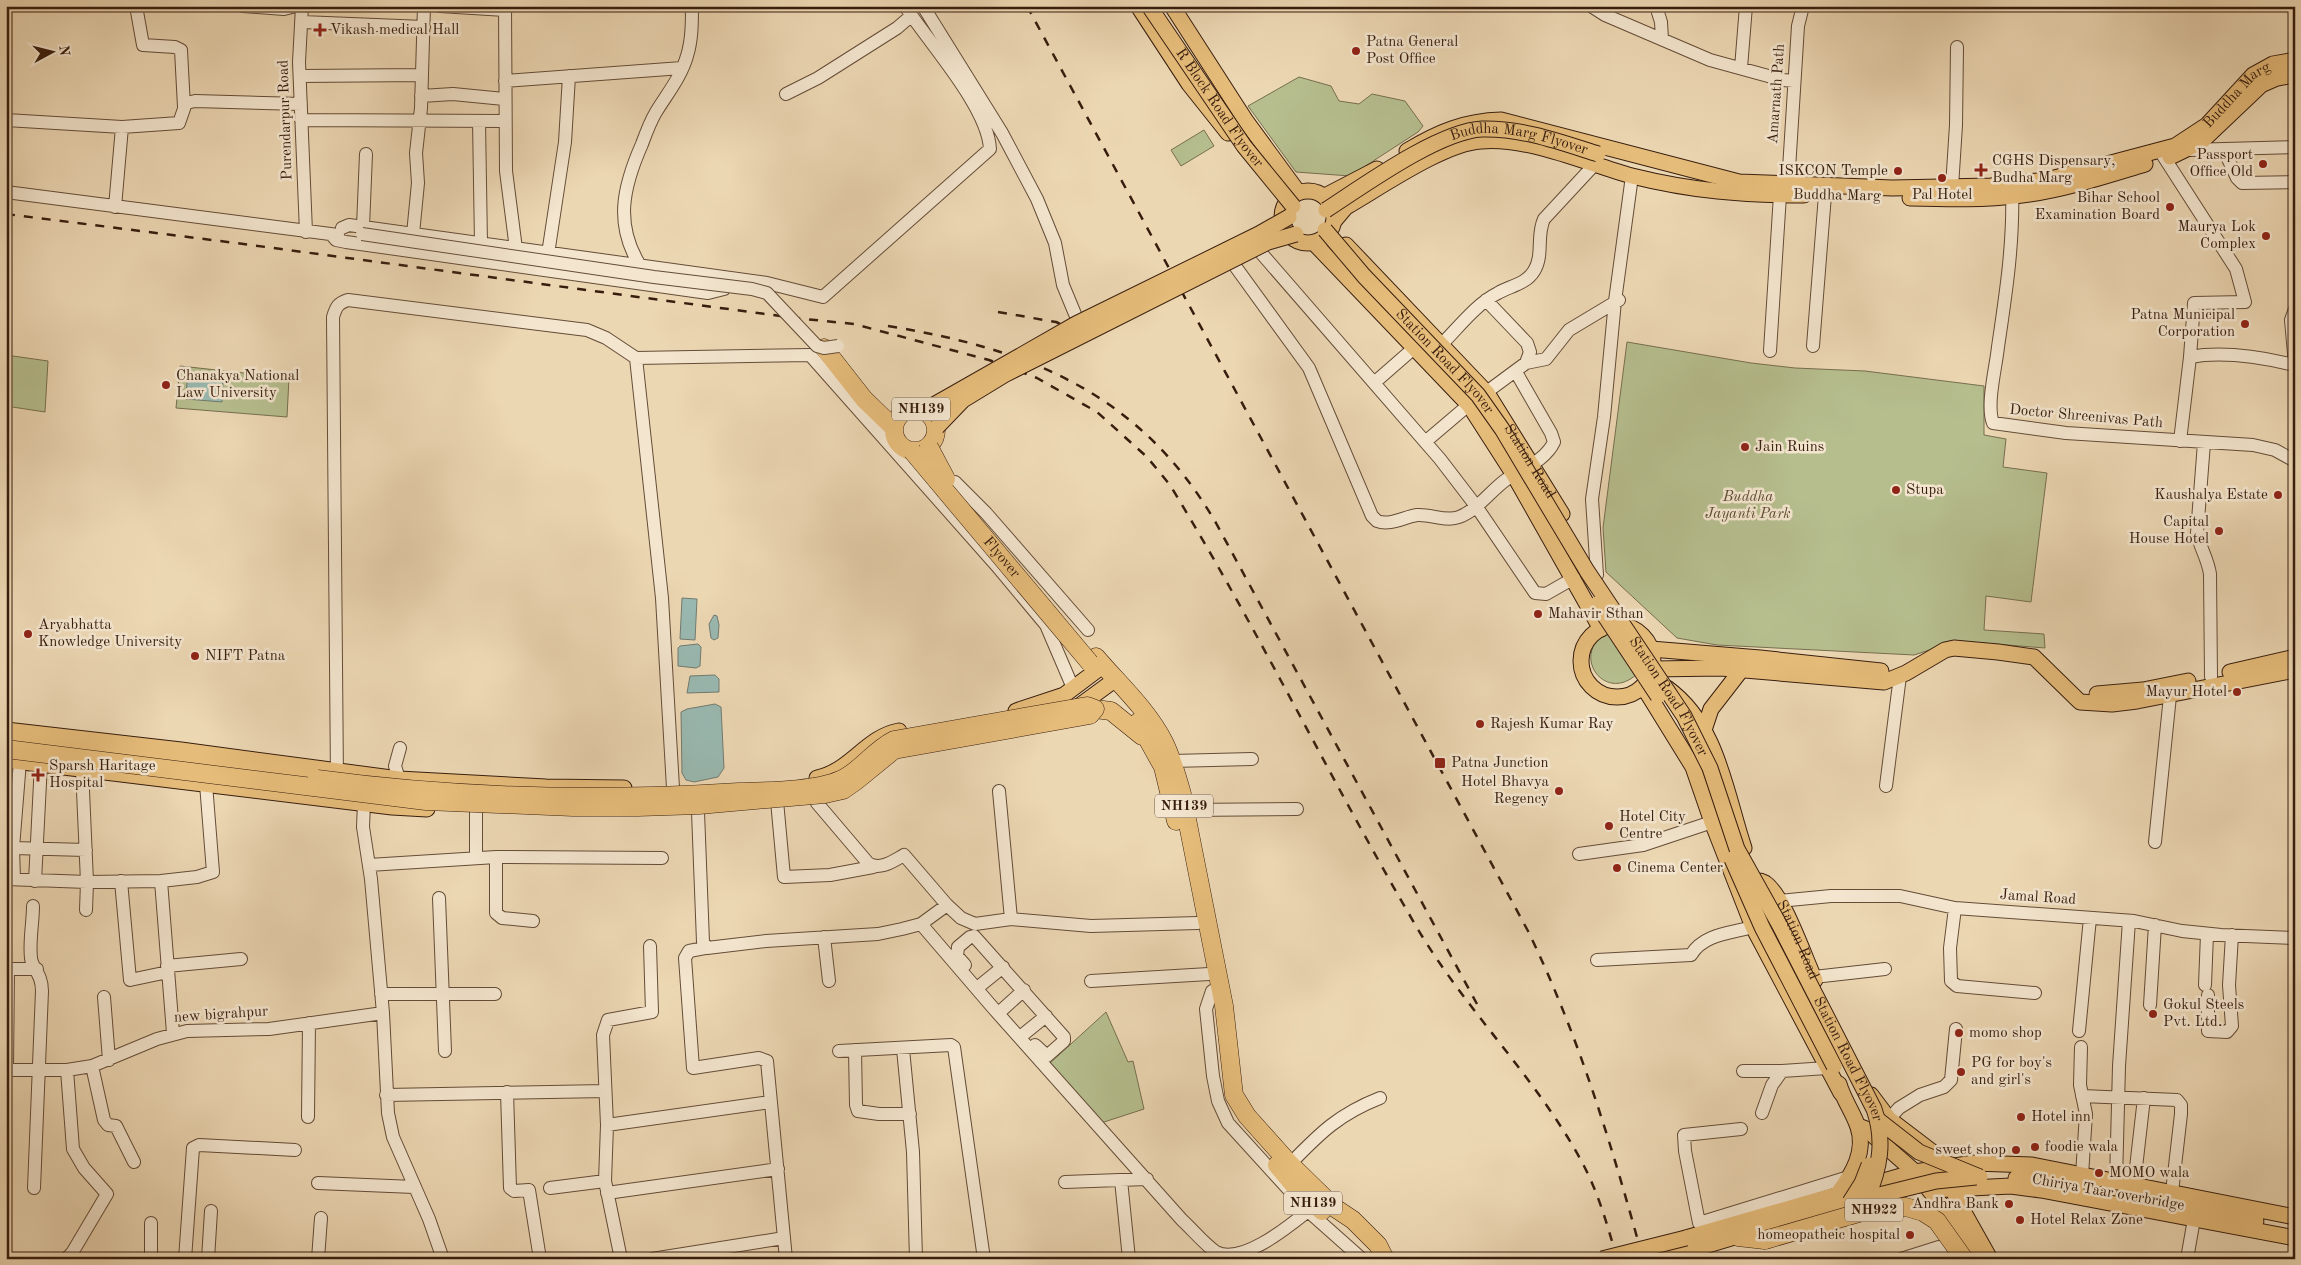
<svg xmlns="http://www.w3.org/2000/svg" width="2301" height="1265" font-family="'Old Standard TT',serif">
	<style>
		.green { fill: #b6be8e; stroke: #766e4e }
		.water { fill: #99b9b1; stroke: #727b70 }
		.lines { fill: none; stroke-linecap: round; stroke-linejoin: round }
		.minor-casing { stroke: #644c37; stroke-width: 14 }
		.major-casing { stroke: #371d0e; stroke-width: 17 }
		.highway-casing { stroke: #371d0e; stroke-width: 19 }
		.minor { stroke: #f3e5ce; stroke-width: 12 }
		.major { stroke: #e6bc7a; stroke-width: 15 }
		.highway { stroke: #e6bc7a; stroke-width: 18 }
		.rail { stroke: #371d0e; stroke-width: 2.5; stroke-dasharray: 9 9; stroke-linecap: butt }
		.minor-bridge-casing { stroke: #644c37; stroke-width: 14; stroke-linecap: butt }
		.major-bridge-casing { stroke: #371d0e; stroke-width: 17; stroke-linecap: butt }
		.highway-bridge-casing { stroke: #371d0e; stroke-width: 19; stroke-linecap: butt }
		.minor-bridge { stroke: #f3e5ce; stroke-width: 12 }
		.major-bridge { stroke: #e6bc7a; stroke-width: 15 }
		.highway-bridge { stroke: #e6bc7a; stroke-width: 18 }
		.poi-dot { fill: #8f2418; stroke: #f3e5ce; stroke-width: 2 }
		.labels { text-anchor: middle; dominant-baseline: central; stroke-width: 5; stroke-linejoin: round; paint-order: stroke }
		.shield { fill: #f3e5ce; stroke: #6f5948; stroke-width: 1 }
		.shield-label { font-size: 14px; font-weight: bold; fill: #371d0e }
		.poi-label { font-size: 15px; fill: #371d0e; stroke: #f3e5ce; text-anchor: start }
		.street-label { font-size: 15px; fill: #371d0e; stroke: #f3e5ce }
		.park-label { font-size: 15px; font-style: italic; fill: #5d4d34; stroke: #f3e5ce }
	</style>
	<rect width="100%" height="100%" fill="#ecd7b3"/>
	<filter id="stains"><feTurbulence type="fractalNoise" baseFrequency=".004" numOctaves="4"/><feColorMatrix values="0 0 0 0 .2 0 0 0 0 .09 0 0 0 0 .02 0 0 0 .5 -.17"/></filter>
	<radialGradient id="worn" r=".72"><stop offset=".6" stop-color="#630" stop-opacity="0"/><stop offset="1" stop-color="#630" stop-opacity=".3"/></radialGradient>
	<path class="green" d="M1299,77L1331,86L1339,101L1359,104L1372,94L1405,101L1423,126L1418,132L1350,176L1296,172L1248,106Z
		M1204,130L1214,146L1181,166L1171,150Z
		M1627,342L1751,363L1795,368L1865,371L1984,386V435L2006,439L2003,467L2047,473L2031,602L1986,596L1984,630L2044,634L2045,648L1957,641L1914,655L1717,645L1677,638L1606,572L1603,528Z
		M6,355L48,361L45,412L6,406Z
		M180,366L289,378L287,417L176,408Z
		M1612,631L1639,672C1604,708 1566,649 1612,631Z
		M1106,1012L1128,1062L1133,1061L1144,1109L1101,1123L1049,1064Z"/>
	<path class="water" d="M187,381H223L222,402L186,399Z
		M682,598L697,599L695,640L680,639Z
		M714,615L717,616L719,625L718,638L714,640L711,638L709,624Z
		M698,644L701,647L700,666L696,668L678,666V648L680,646Z
		M715,675L719,679V692L687,693L690,676Z
		M715,704L721,707L724,768L718,777L694,782L686,780L682,773L681,712L687,709Z"/>
	<g class="lines">
		<g class="minor-casing">
			<path id="minor" d="M136,6L143,45L175,47L181,50L184,107
				M243,6L284,9L296,6
				M302,6L299,62L306,232
				M440,6L505,10
				M505,6L506,171L516,249
				M923,6L951,51L949,60
				M1591,6L1605,15L1710,60L1783,80L1794,81
				M1656,6L1661,22L1662,39
				M302,22L424,27
				M951,51L1002,133L1037,199L1055,243L1063,285L1075,314
				M1741,68L1746,6
				M300,76L422,75
				M505,81L682,68
				M786,94L818,78L897,28L911,16
				M421,96L453,94L504,99
				M6,120L122,127L179,123L186,103L195,101L301,104
				M301,120L504,121
				M479,121L481,244
				M2188,150L2295,147
				M2224,150L2237,178L2242,183L2295,182
				M2160,151L2236,269L2245,302L2194,303L2190,357
				M1788,185L1798,26L1803,6
				M1952,187L1956,125L1957,47
				M2012,187C2014,241 2006,293 1998,347C1996,367 1986,405 1993,423L2066,433L2253,445L2275,450L2295,461
				M6,192L338,235
				M115,207L122,127
				M363,227L366,154
				M342,228L349,225L767,283L823,297L990,149C988,107 929,43 905,6
				M331,234L336,240L346,242L708,293L724,289L729,278
				M413,234L418,183L416,153L421,108L424,6
				M548,254L565,142L569,76
				M1262,254L1440,459L1476,506L1535,593L1546,594L1574,578
				M1227,255L1309,368L1372,516L1377,521C1390,526 1404,517 1417,515C1431,514 1446,522 1459,517C1478,510 1491,490 1507,479C1523,468 1545,461 1554,442L1551,433L1516,372
				M641,267C614,225 623,187 642,144C646,133 650,122 656,112C667,94 681,77 687,56C692,40 692,23 692,6
				M1486,300L1527,343L1530,352L1526,363
				M2295,309L2291,320L2295,365
				M1441,345C1459,327 1476,304 1498,293C1510,286 1526,284 1534,271C1544,255 1536,236 1544,219L1595,164
				M1813,346L1825,195
				M1770,351L1780,195
				M636,358L662,598L673,788
				M1374,383L1414,348
				M2180,441L2190,357C2223,351 2261,357 2294,365
				M1425,442L1465,408L1526,363L1546,359L1569,330L1619,300
				M2204,443L2197,533C2200,548 2208,559 2210,574L2211,677
				M938,486L955,482L986,513L1088,630
				M1597,575L1592,499L1604,417L1615,301L1632,176
				M1172,761L1252,759
				M82,768L87,882L86,910
				M399,779L395,766L400,748
				M337,780L333,317C336,307 338,303 348,300L587,330L606,338L636,358L810,355L996,565L1046,625L1073,688
				M1886,786L1900,676
				M812,788L817,803L868,863C880,871 893,861 904,855L947,905
				M776,790L784,877L830,875L873,867
				M999,791L1011,919
				M364,803L363,827L371,879L383,1013L388,1113L393,1137L429,1219L443,1259
				M1185,810L1297,809
				M476,811V858
				M698,812L703,942L707,948L766,941L878,934L902,929L921,924L947,905L961,918L975,924L1011,919L1091,926L1198,923
				M2155,842L2170,696
				M13,848L86,850
				M1579,854L1643,845L1712,822
				M369,865L496,857
				M6,879L87,882L161,881
				M14,879L13,848L20,761
				M35,881L41,763
				M121,881L130,980L168,972
				M439,898L445,1051
				M1779,901L1831,896H1900L1955,908L2134,921L2182,931L2221,935L2295,938
				M33,906C33,923 29,941 31,958C32,969 42,973 42,991L34,1188
				M1955,908L1950,948L1951,981L1957,986L2035,993
				M533,921L502,918L496,913V857L662,858
				M921,924L994,1009L1182,1220C1193,1230 1204,1244 1216,1252C1242,1265 1288,1227 1308,1211
				M824,937L829,981
				M705,948L689,951L685,958L693,1068L759,1058L767,1061L786,1259
				M1597,960L1691,955C1703,934 1731,933 1753,927
				M965,965L957,956L958,947L970,937L974,936L1064,1037V1041L1047,1056L1035,1045
				M167,966L241,959
				M6,969H37
				M1814,977L1885,969
				M1091,981L1209,974
				M982,984L1003,967
				M2205,985L2207,934
				M1212,991L1206,1009L1213,1076L1218,1101L1228,1123L1308,1211L1362,1259
				M381,994H495
				M2208,995V1031L2227,1032L2232,1026L2229,985L2232,935
				M104,997L109,1060
				M2150,1005L2155,925
				M1003,1009L1024,990
				M2079,1031L2090,918
				M173,1033L161,881L197,877L213,872L206,784
				M1025,1033L1046,1016
				M2081,1047L2080,1085L2086,1114L2082,1175
				M903,1049L913,1152L916,1259
				M855,1050L856,1105L858,1111L879,1114H910
				M839,1051L951,1045L954,1047L984,1259
				M92,1066L104,1120L108,1125L116,1126L134,1162
				M6,1070H67L92,1066L157,1039L187,1031L269,1029L383,1013
				M7,1070L8,969
				M1743,1071H1782
				M507,1092L510,1188L514,1191L529,1190L540,1259
				M386,1095L605,1091
				M2082,1096L2177,1100L2181,1105V1114L2172,1192
				M1762,1113L1772,1085L1782,1071L1827,1068
				M308,1117L309,1023
				M1889,1119L1899,1108L1920,1095L1944,1087L1951,1080L1956,1029
				M607,1125L770,1102
				M1741,1129L1684,1135L1685,1151L1699,1223L1852,1176
				M1290,1164C1320,1133 1339,1114 1380,1098
				M1121,1180L1129,1259
				M2116,1181L2119,1066L2129,921
				M1065,1182L1147,1179
				M318,1183L414,1187
				M2134,1185L2144,1098
				M550,1188L605,1181
				M607,1193L778,1169
				M66,1259L72,1253L107,1194L84,1168L73,1149L67,1070
				M151,1259V1223
				M185,1259L193,1148L199,1145L295,1150
				M208,1259L211,1211
				M318,1259L321,1218
				M621,1259L605,1181L607,1125L603,1035L608,1020L652,1012L650,946
				M652,1259L784,1238
				M1901,1259L1939,1247L1949,1259
				M2187,1259L2194,1219"/>
		</g>
		<g class="major-casing">
			<g id="major">
				<path d="M1138,6L1189,84L1228,133"/>
				<path d="M1172,6L1246,121L1298,192"/>
				<path id="s1" d="M1407,151C1438,132 1465,121 1501,120L1739,182L1892,188L1991,186L2047,180L2175,146L2207,125L2253,75L2273,64L2295,60"/>
				<path d="M2170,157L2201,142L2261,85L2277,78L2295,75"/>
				<circle cx="1308" cy="217" r="26"/>
				<path d="M1325,196L1377,169"/>
				<path d="M1910,198C1947,199 1984,200 2022,195C2063,190 2105,176 2145,164"/>
				<path d="M1335,220L1346,207C1381,187 1444,143 1481,141C1530,137 1585,163 1632,176C1692,191 1743,195 1804,195"/>
				<path d="M1314,243L1469,405L1514,475L1601,629"/>
				<path id="s2" d="M1346,245L1487,393L1562,514"/>
				<circle cx="1617" cy="661" r="36"/>
				<path d="M1651,649L1760,658L1881,671"/>
				<path d="M1653,669L1721,668L1884,682L1906,673L1945,650L1954,648L1998,652L2034,657L2080,702L2112,704L2137,701L2295,670"/>
				<path d="M2230,672L2295,657"/>
				<path d="M1643,686L1693,767L1712,822L1753,927L1841,1093"/>
				<path d="M1667,688C1718,725 1725,791 1744,848"/>
				<path d="M2097,694L2143,690L2188,681"/>
				<path d="M1075,709L1116,679"/>
				<path d="M1016,711L1064,695L1104,665"/>
				<path d="M6,730L181,750L399,779L546,787L624,788"/>
				<path d="M1704,730L1711,709L1742,669"/>
				<path d="M6,760L392,807L427,809"/>
				<path d="M817,778C851,771 866,737 899,731"/>
				<path id="s3" d="M1746,883C1753,881 1758,879 1765,883C1784,896 1804,957 1815,980"/>
				<path d="M1839,1084C1843,1099 1853,1112 1858,1127C1866,1151 1853,1173 1839,1192"/>
				<path d="M1871,1095L1889,1119L1935,1154L1944,1167L1958,1202L1990,1259"/>
				<path d="M1858,1126L1866,1129L1915,1172L1946,1211L1977,1259"/>
				<path d="M2016,1178L2042,1179L2077,1186"/>
				<path d="M1931,1190L2011,1186L2041,1190L2295,1238"/>
				<path d="M2124,1195L2256,1221"/>
				<path d="M1686,1238L1915,1172L1974,1163L2032,1165L2295,1217"/>
				<path d="M1661,1259L1861,1199"/>
			</g>
		</g>
		<g class="highway-casing">
			<path id="highway" d="M824,348L864,399L894,428
				M894 430a21 21 0 1 1 42 0a21 21 0 1 1-42 0Z
				M1096,657C1119,684 1148,710 1164,742C1172,758 1177,776 1182,794L1224,1006L1234,1095L1247,1116L1290,1164L1335,1208L1353,1220L1378,1245L1385,1259
				M1095,709L1111,711L1142,736
				M1138,722L1163,767L1176,821
				M6,740L317,779
				M1277,1165L1298,1190L1322,1211
				M1738,1237L1765,1240"/>
		</g>
		<use href="#minor" class="minor"/>
		<use href="#major" class="major"/>
		<use href="#highway" class="highway"/>
		<path class="rail" d="M1027,6L1528,931C1579,1036 1612,1146 1643,1259
			M6,214L236,243L795,318L854,324L989,360L1037,378L1097,412L1147,457L1170,485C1258,629 1331,781 1416,926C1465,1010 1539,1080 1584,1166C1599,1195 1608,1227 1617,1259
			M998,312L1056,322L1069,328
			M888,326C1030,349 1141,394 1216,523L1477,1004"/>
		<g class="minor-bridge-casing">
			<path id="minor-bridge" d="M362,234L654,277L752,289L767,293L817,346L824,348L838,346"/>
		</g>
		<g class="major-bridge-casing">
			<g id="major-bridge">
				<path id="s4" d="M1149,6L1244,146L1293,206"/>
				<path id="s5" d="M1326,210C1363,186 1439,131 1482,129C1522,128 1560,142 1598,154"/>
				<path id="s6" d="M1325,230L1364,276L1478,395L1502,429L1587,571L1684,716L1710,768L1737,849L1779,924L1874,1109C1885,1140 1880,1168 1867,1198"/>
				<path d="M925,410L1076,324L1259,234L1289,217"/>
				<path d="M937,427L963,400L1004,375L1268,242L1296,234"/>
				<path d="M1597,604L1658,696"/>
				<path d="M1732,859L1762,927L1834,1066"/>
				<path d="M1878,1120L1919,1152L1980,1177"/>
				<path d="M1867,1198L1936,1181L1976,1177"/>
				<path d="M1850,1202L1862,1183L1869,1165"/>
				<path d="M1602,1259L1686,1238"/>
			</g>
		</g>
		<g class="highway-bridge-casing">
			<g id="highway-bridge">
				<path d="M929,447L946,479"/>
				<path id="s7" d="M912,451L1090,663"/>
				<path d="M6,749L426,801L573,807H638L699,805L825,794L843,790L856,781L894,750L1090,715L1095,709L1087,706L894,740C872,751 860,772 840,780C816,791 766,791 739,792C598,801 457,798 317,779"/>
				<path d="M1765,1240L1862,1212L1886,1207H1906L1923,1212L1937,1221L1964,1259"/>
			</g>
		</g>
		<use href="#minor-bridge" class="minor-bridge"/>
		<use href="#major-bridge" class="major-bridge"/>
		<use href="#highway-bridge" class="highway-bridge"/>
	</g>
	<g class="poi-dot">
		<path d="M317.5 22.5h5v5h5v5h-5v5h-5v-5h-5v-5h5z"/>
		<circle cx="1356" cy="51" r="5"/>
		<circle cx="2263" cy="164" r="5"/>
		<path d="M1978.5 162.5h5v5h5v5h-5v5h-5v-5h-5v-5h5z"/>
		<circle cx="1898" cy="171" r="5"/>
		<circle cx="1942" cy="178" r="5"/>
		<circle cx="2170" cy="207" r="5"/>
		<circle cx="2266" cy="236" r="5"/>
		<circle cx="2245" cy="324" r="5"/>
		<circle cx="166" cy="385" r="5"/>
		<circle cx="1745" cy="447" r="5"/>
		<circle cx="1896" cy="490" r="5"/>
		<circle cx="2278" cy="495" r="5"/>
		<circle cx="2219" cy="531" r="5"/>
		<circle cx="1538" cy="614" r="5"/>
		<circle cx="28" cy="634" r="5"/>
		<circle cx="195" cy="656" r="5"/>
		<circle cx="2237" cy="692" r="5"/>
		<circle cx="1480" cy="724" r="5"/>
		<rect x="1434" y="757" width="12" height="12" rx="2.5"/>
		<path d="M35.5 767.5h5v5h5v5h-5v5h-5v-5h-5v-5h5z"/>
		<circle cx="1559" cy="791" r="5"/>
		<circle cx="1609" cy="826" r="5"/>
		<circle cx="1617" cy="868" r="5"/>
		<circle cx="2153" cy="1014" r="5"/>
		<circle cx="1959" cy="1033" r="5"/>
		<circle cx="1961" cy="1072" r="5"/>
		<circle cx="2021" cy="1117" r="5"/>
		<circle cx="2035" cy="1147" r="5"/>
		<circle cx="2016" cy="1150" r="5"/>
		<circle cx="2099" cy="1173" r="5"/>
		<circle cx="2009" cy="1204" r="5"/>
		<circle cx="2020" cy="1220" r="5"/>
		<circle cx="1910" cy="1235" r="5"/>
	</g>
	<g class="labels">
		<g class="shield">
			<rect x="892" y="397.5" width="58" height="23" rx="4"/>
			<rect x="1155" y="794.5" width="58" height="23" rx="4"/>
			<rect x="1284" y="1191.5" width="58" height="23" rx="4"/>
			<rect x="1845" y="1198.5" width="58" height="23" rx="4"/>
		</g>
		<g class="shield-label">
			<text x="921" y="409">NH139</text>
			<text x="1184" y="806">NH139</text>
			<text x="1313" y="1203">NH139</text>
			<text x="1874" y="1210">NH922</text>
		</g>
		<g class="poi-label">
			<text x="330" y="30">Vikash medical Hall</text>
			<text x="1366" y="42">Patna General<tspan x="1366" dy="17">Post Office</tspan></text>
			<text x="2253" y="155" text-anchor="end">Passport<tspan x="2253" dy="17">Office Old</tspan></text>
			<text x="1992" y="161">CGHS Dispensary,<tspan x="1992" dy="17">Budha Marg</tspan></text>
			<text x="1888" y="171" text-anchor="end">ISKCON Temple</text>
			<text x="1942" y="195" text-anchor="middle">Pal Hotel</text>
			<text x="2160" y="198" text-anchor="end">Bihar School<tspan x="2160" dy="17">Examination Board</tspan></text>
			<text x="2256" y="227" text-anchor="end">Maurya Lok<tspan x="2256" dy="17">Complex</tspan></text>
			<text x="2235" y="315" text-anchor="end">Patna Municipal<tspan x="2235" dy="17">Corporation</tspan></text>
			<text x="176" y="376">Chanakya National<tspan x="176" dy="17">Law University</tspan></text>
			<text x="1755" y="447">Jain Ruins</text>
			<text x="1906" y="490">Stupa</text>
			<text x="2268" y="495" text-anchor="end">Kaushalya Estate</text>
			<text x="2209" y="522" text-anchor="end">Capital<tspan x="2209" dy="17">House Hotel</tspan></text>
			<text x="1548" y="614">Mahavir Sthan</text>
			<text x="38" y="625">Aryabhatta<tspan x="38" dy="17">Knowledge University</tspan></text>
			<text x="205" y="656">NIFT Patna</text>
			<text x="2227" y="692" text-anchor="end">Mayur Hotel</text>
			<text x="1490" y="724">Rajesh Kumar Ray</text>
			<text x="1451" y="763">Patna Junction</text>
			<text x="49" y="766">Sparsh Haritage<tspan x="49" dy="17">Hospital</tspan></text>
			<text x="1549" y="782" text-anchor="end">Hotel Bhavya<tspan x="1549" dy="17">Regency</tspan></text>
			<text x="1619" y="817">Hotel City<tspan x="1619" dy="17">Centre</tspan></text>
			<text x="1627" y="868">Cinema Center</text>
			<text x="2163" y="1005">Gokul Steels<tspan x="2163" dy="17">Pvt. Ltd.</tspan></text>
			<text x="1969" y="1033">momo shop</text>
			<text x="1971" y="1063">PG for boy's<tspan x="1971" dy="17">and girl's</tspan></text>
			<text x="2031" y="1117">Hotel inn</text>
			<text x="2045" y="1147">foodie wala</text>
			<text x="2006" y="1150" text-anchor="end">sweet shop</text>
			<text x="2109" y="1173">MOMO wala</text>
			<text x="1999" y="1204" text-anchor="end">Andhra Bank</text>
			<text x="2030" y="1220">Hotel Relax Zone</text>
			<text x="1900" y="1235" text-anchor="end">homeopatheic hospital</text>
		</g>
		<g class="street-label">
			<text transform="translate(1777 94) rotate(-86)">Amarnath Path</text>
			<text stroke="none"><textPath href="#s1" startOffset="868">Buddha Marg</textPath></text>
			<text stroke="none"><textPath href="#s4" startOffset="124">R Block Road Flyover</textPath></text>
			<text transform="translate(286 120) rotate(-92)">Purendarpur Road</text>
			<text stroke="none"><textPath href="#s5" startOffset="215">Buddha Marg Flyover</textPath></text>
			<text transform="translate(1837 196) rotate(1)">Buddha Marg</text>
			<text stroke="none"><textPath href="#s6" startOffset="178">Station Road Flyover</textPath></text>
			<text transform="translate(2086 417) rotate(5)">Doctor Shreenivas Path</text>
			<text stroke="none"><textPath href="#s2" startOffset="285">Station Road</textPath></text>
			<text stroke="none"><textPath href="#s7" startOffset="139">Flyover</textPath></text>
			<text stroke="none"><textPath href="#s6" startOffset="582">Station Road Flyover</textPath></text>
			<text transform="translate(2038 898) rotate(4)">Jamal Road</text>
			<text stroke="none"><textPath href="#s3" startOffset="86">Station Road</textPath></text>
			<text transform="translate(221 1015) rotate(-4)">new bigrahpur</text>
			<text stroke="none"><textPath href="#s6" startOffset="988">Station Road Flyover</textPath></text>
			<text transform="translate(2108 1193) rotate(10)">Chiriya Taar overbridge</text>
		</g>
		<g class="park-label">
			<text x="1748" y="497">Buddha<tspan x="1748" dy="17">Jayanti Park</tspan></text>
		</g>
	</g>
	<rect width="2301" height="1265" fill="none" stroke="#ecd7b3" stroke-width="25"/>
	<rect x="8" y="8" width="2286" height="1250" fill="none" stroke="#371d0e" stroke-width="2.5"/>
	<rect x="12" y="12" width="2276" height="1240" fill="none" stroke="#371d0e"/>
	<g transform="translate(52 52) rotate(83)" stroke="#f3e5ce" stroke-width="4" paint-order="stroke">
	<path d="M0-4L9 19L0 12L-9 19Z" fill="#371d0e"/>
	<text y="-8" font-size="14" font-weight="bold" text-anchor="middle" fill="#371d0e">N</text>
	</g>
	<rect width="100%" height="100%" filter="url(#stains)"/>
	<rect width="100%" height="100%" fill="url(#worn)"/>
</svg>
